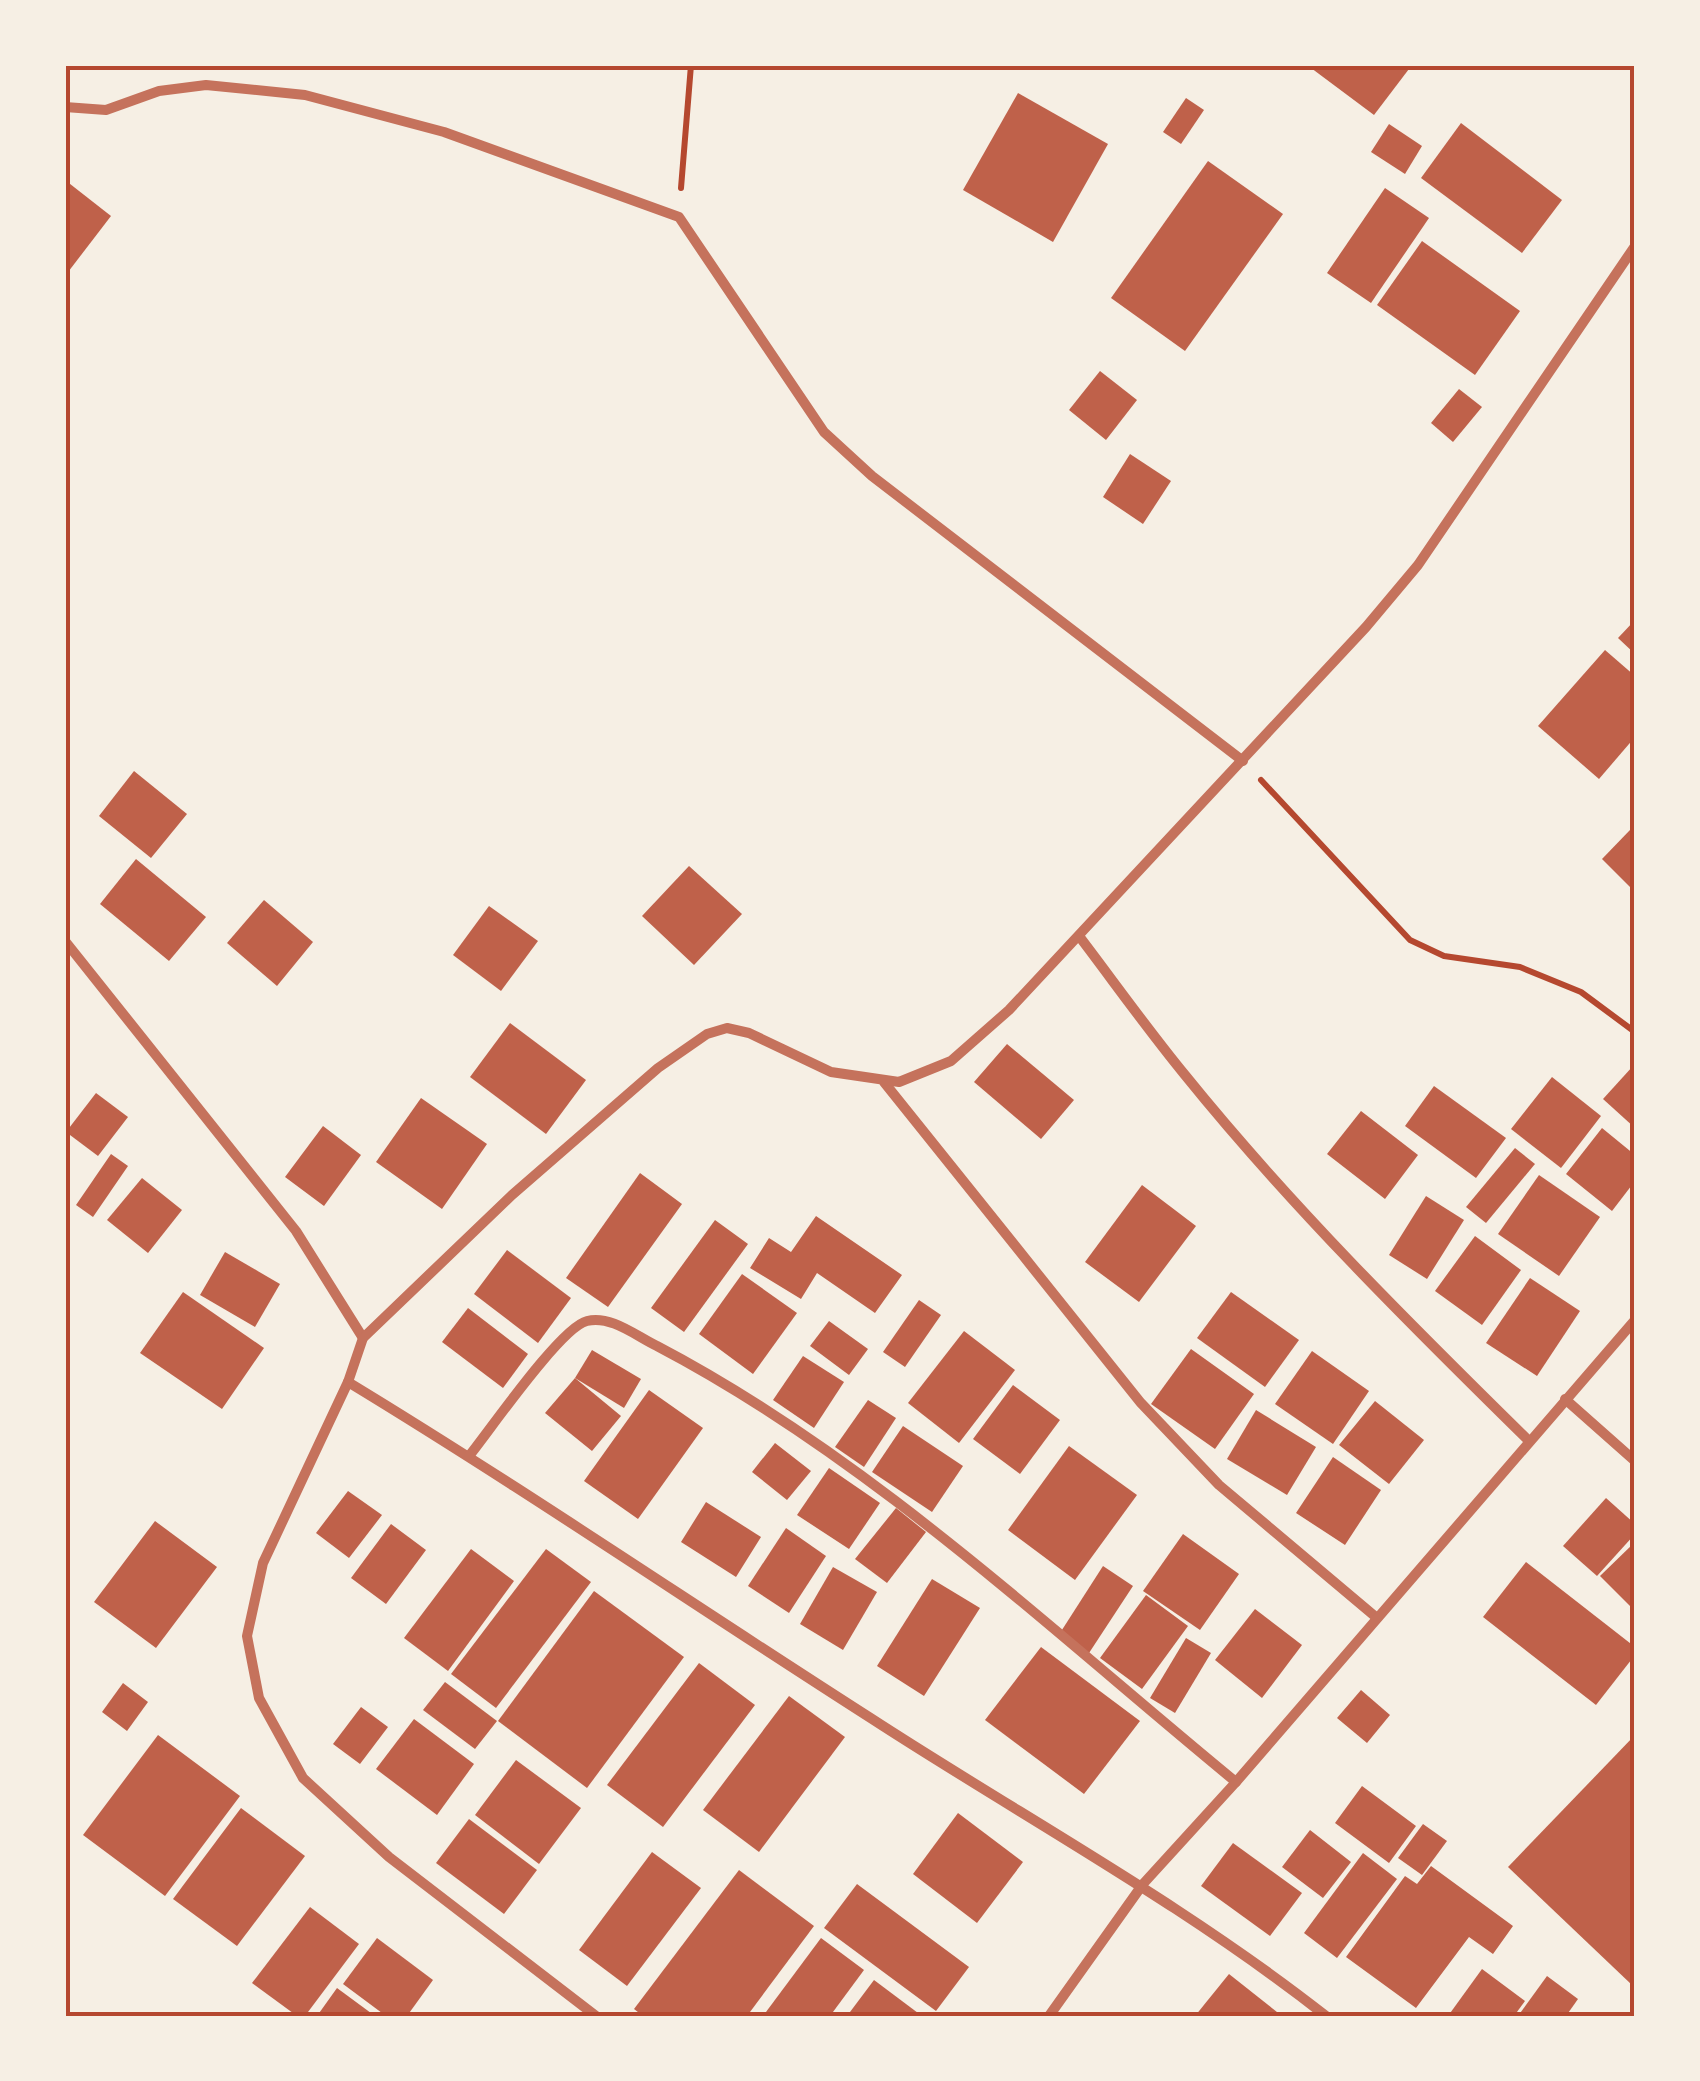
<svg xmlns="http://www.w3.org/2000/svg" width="1700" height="2081" viewBox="0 0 1700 2081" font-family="'Asap Condensed',sans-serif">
	<rect width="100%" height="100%" fill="#f6efe4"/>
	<g fill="#bf614a">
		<polygon points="1307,65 1412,65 1374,115"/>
		<polygon points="1018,93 1108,144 1053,242 963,190"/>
		<polygon points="1186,98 1204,110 1181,144 1163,132"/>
		<polygon points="1461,123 1562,200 1522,253 1421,178"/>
		<polygon points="1389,124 1422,146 1405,174 1371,152"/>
		<polygon points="1208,161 1283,214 1185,351 1111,298"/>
		<polygon points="65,180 111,216 65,276"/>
		<polygon points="1385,188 1429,218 1371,303 1327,273"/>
		<polygon points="1422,241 1520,311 1475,375 1377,305"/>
		<polygon points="1100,371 1137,400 1106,440 1069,410"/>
		<polygon points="1459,389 1482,407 1453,442 1431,423"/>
		<polygon points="1130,454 1171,481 1143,524 1103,497"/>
		<polygon points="1635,620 1635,654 1618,638"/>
		<polygon points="1605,650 1635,676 1635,737 1599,779 1538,726"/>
		<polygon points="134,771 187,814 151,858 99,816"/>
		<polygon points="1630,830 1635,835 1635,892 1602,859"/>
		<polygon points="136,859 206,917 169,961 100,904"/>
		<polygon points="689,866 742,914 694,965 642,916"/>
		<polygon points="264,900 313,942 277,986 227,943"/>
		<polygon points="489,906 538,941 501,991 453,955"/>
		<polygon points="510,1023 586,1080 546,1134 470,1077"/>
		<polygon points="1007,1044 1074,1100 1041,1139 974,1082"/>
		<polygon points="1633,1066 1635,1068 1635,1128 1603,1099"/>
		<polygon points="1552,1077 1601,1116 1561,1168 1511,1129"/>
		<polygon points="1434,1086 1506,1138 1476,1178 1405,1126"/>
		<polygon points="96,1093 128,1117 98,1156 66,1132"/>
		<polygon points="421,1098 487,1144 442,1209 376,1162"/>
		<polygon points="1361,1111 1418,1155 1385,1199 1327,1154"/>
		<polygon points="323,1126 361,1155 324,1206 285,1177"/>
		<polygon points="1602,1128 1635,1155 1635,1181 1612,1211 1566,1174"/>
		<polygon points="1515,1148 1535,1164 1486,1223 1466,1207"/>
		<polygon points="111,1154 128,1166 93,1217 76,1205"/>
		<polygon points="640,1173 682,1204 608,1307 566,1278"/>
		<polygon points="1539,1175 1600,1217 1559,1276 1498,1234"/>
		<polygon points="142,1178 182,1210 148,1253 107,1220"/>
		<polygon points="1142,1185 1196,1226 1139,1302 1085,1262"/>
		<polygon points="1426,1196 1464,1220 1427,1279 1389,1255"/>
		<polygon points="816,1216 902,1275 875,1313 817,1273 801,1299 750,1268 769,1238 791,1252"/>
		<polygon points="715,1220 748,1244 684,1332 651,1308"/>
		<polygon points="1475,1236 1521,1270 1482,1325 1435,1291"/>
		<polygon points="507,1250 571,1298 538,1343 474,1294"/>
		<polygon points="225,1252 280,1284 255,1327 200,1295"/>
		<polygon points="742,1274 797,1313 753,1374 699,1334"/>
		<polygon points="1530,1278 1580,1311 1537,1376 1486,1343"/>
		<polygon points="183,1292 264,1348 222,1409 140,1353"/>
		<polygon points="1231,1292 1299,1340 1265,1387 1197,1338"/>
		<polygon points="919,1300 941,1315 905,1367 883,1352"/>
		<polygon points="468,1308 528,1354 503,1388 442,1342"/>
		<polygon points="829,1321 868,1349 849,1375 810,1346"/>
		<polygon points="964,1331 1015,1370 959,1443 908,1403"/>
		<polygon points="1191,1349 1254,1394 1215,1449 1151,1404"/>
		<polygon points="592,1350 641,1379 624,1408 575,1378"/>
		<polygon points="1312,1351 1369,1391 1333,1444 1275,1404"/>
		<polygon points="803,1356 844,1382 814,1428 773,1400"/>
		<polygon points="575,1378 621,1416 592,1451 545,1413"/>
		<polygon points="1013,1385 1060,1420 1020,1474 973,1439"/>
		<polygon points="649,1390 703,1428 638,1519 584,1481"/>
		<polygon points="868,1400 896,1418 864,1467 835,1447"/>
		<polygon points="1375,1401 1424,1440 1389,1484 1339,1445"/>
		<polygon points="1256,1410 1316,1447 1287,1495 1227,1459"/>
		<polygon points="903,1426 963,1466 932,1512 872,1472"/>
		<polygon points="775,1443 811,1471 787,1500 752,1472"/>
		<polygon points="1069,1446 1137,1495 1075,1580 1008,1530"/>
		<polygon points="1333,1457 1381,1490 1345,1545 1296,1513"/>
		<polygon points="829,1468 880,1503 849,1549 797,1515"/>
		<polygon points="348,1491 382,1515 349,1558 316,1533"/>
		<polygon points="1606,1498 1635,1524 1635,1534 1597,1576 1563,1546"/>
		<polygon points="706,1502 761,1537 736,1577 681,1542"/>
		<polygon points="896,1508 926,1532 887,1583 855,1559"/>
		<polygon points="155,1521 217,1567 156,1648 94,1602"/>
		<polygon points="391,1524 426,1550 386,1604 351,1578"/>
		<polygon points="786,1528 826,1556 789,1613 748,1586"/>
		<polygon points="1183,1534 1239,1574 1200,1630 1143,1591"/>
		<polygon points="1635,1542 1635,1607 1633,1609 1600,1576"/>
		<polygon points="471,1549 514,1581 448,1671 404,1638"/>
		<polygon points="546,1549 591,1582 496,1708 451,1674"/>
		<polygon points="1526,1562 1635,1647 1635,1655 1596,1705 1483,1617"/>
		<polygon points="1103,1566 1133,1586 1089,1653 1060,1633"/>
		<polygon points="833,1567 877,1592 843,1650 800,1624"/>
		<polygon points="932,1579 980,1608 924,1696 877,1666"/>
		<polygon points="594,1591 684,1657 587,1788 498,1721"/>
		<polygon points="1146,1595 1188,1626 1142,1689 1100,1658"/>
		<polygon points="1255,1609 1302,1645 1262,1698 1215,1660"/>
		<polygon points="1186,1638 1211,1653 1175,1713 1150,1698"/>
		<polygon points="1041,1647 1140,1721 1084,1794 985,1720"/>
		<polygon points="699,1663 755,1705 663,1827 607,1785"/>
		<polygon points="445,1682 497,1721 475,1749 423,1710"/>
		<polygon points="123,1683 148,1702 127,1731 102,1712"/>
		<polygon points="1361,1690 1390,1715 1367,1743 1337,1718"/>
		<polygon points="789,1696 845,1737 759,1852 703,1810"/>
		<polygon points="361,1707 388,1727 360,1764 333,1744"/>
		<polygon points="414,1719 474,1764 437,1815 376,1769"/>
		<polygon points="158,1735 240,1796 165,1896 83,1835"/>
		<polygon points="1635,1735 1635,1981 1632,1985 1508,1867"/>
		<polygon points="516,1760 581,1808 539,1864 475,1815"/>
		<polygon points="1362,1786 1416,1826 1389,1863 1335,1823"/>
		<polygon points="241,1808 305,1856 237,1946 173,1899"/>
		<polygon points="958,1813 1023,1862 977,1923 913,1874"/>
		<polygon points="469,1819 537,1870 504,1914 436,1863"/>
		<polygon points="1423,1824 1447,1841 1422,1875 1398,1858"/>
		<polygon points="1310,1830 1351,1862 1323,1898 1282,1867"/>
		<polygon points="1233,1843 1302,1893 1270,1936 1201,1886"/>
		<polygon points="652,1852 701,1888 627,1986 579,1950"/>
		<polygon points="1363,1853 1397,1879 1337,1958 1304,1933"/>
		<polygon points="1431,1866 1513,1926 1493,1954 1469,1937 1416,2008 1346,1957 1405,1876 1417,1884"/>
		<polygon points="739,1870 814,1926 747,2016 643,2016 634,2009"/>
		<polygon points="857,1884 969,1967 936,2011 824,1928"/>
		<polygon points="310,1907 359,1944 305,2016 297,2016 252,1983"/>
		<polygon points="377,1938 433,1980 407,2016 386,2016 343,1984"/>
		<polygon points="821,1938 864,1970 830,2016 763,2016"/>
		<polygon points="1482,1969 1525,2001 1514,2016 1448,2016"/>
		<polygon points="1229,1974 1282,2016 1195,2016"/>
		<polygon points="1547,1976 1578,1999 1566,2016 1518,2016"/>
		<polygon points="874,1980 922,2016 847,2016"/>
		<polygon points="337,1988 375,2016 317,2016"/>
	</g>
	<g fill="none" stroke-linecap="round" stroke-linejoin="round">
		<g stroke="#b5482f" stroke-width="6">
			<polyline points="681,188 691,65"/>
			<polyline points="1261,780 1410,940 1444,956 1520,967 1581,992 1635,1032"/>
		</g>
		<g stroke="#c5725c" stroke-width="10">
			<polyline points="65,107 106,110 159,91 206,85 305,95 444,132 679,217 824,432 872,476 1243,761"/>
			<path d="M 1079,936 C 1114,982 1148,1030 1185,1075 C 1290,1205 1409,1323 1528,1440"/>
			<polyline points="65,941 296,1231 363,1338"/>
			<polyline points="884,1082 1141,1403 1219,1485 1377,1618"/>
			<path d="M 348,1382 C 529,1492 704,1612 883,1726 C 1032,1822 1186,1906 1326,2016"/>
			<polyline points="1565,1399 1635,1461"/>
			<path d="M 469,1456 C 490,1430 561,1327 587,1321 C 611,1315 636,1336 657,1346 C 869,1457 1052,1631 1236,1782"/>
			<polyline points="596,2016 389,1857 303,1778 259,1698 247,1636 263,1563 348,1382 363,1338 512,1195 658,1068 707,1034 727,1028 749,1033 831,1072 899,1082 951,1061 1009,1010 1366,627 1418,565 1635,246"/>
			<polyline points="1049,2016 1143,1884 1236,1782 1635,1320"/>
		</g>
	</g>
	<rect width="1700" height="2081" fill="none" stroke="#f6efe4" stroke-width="135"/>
	<rect x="68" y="68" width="1564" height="1946" fill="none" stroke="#b5482f" stroke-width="4"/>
</svg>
